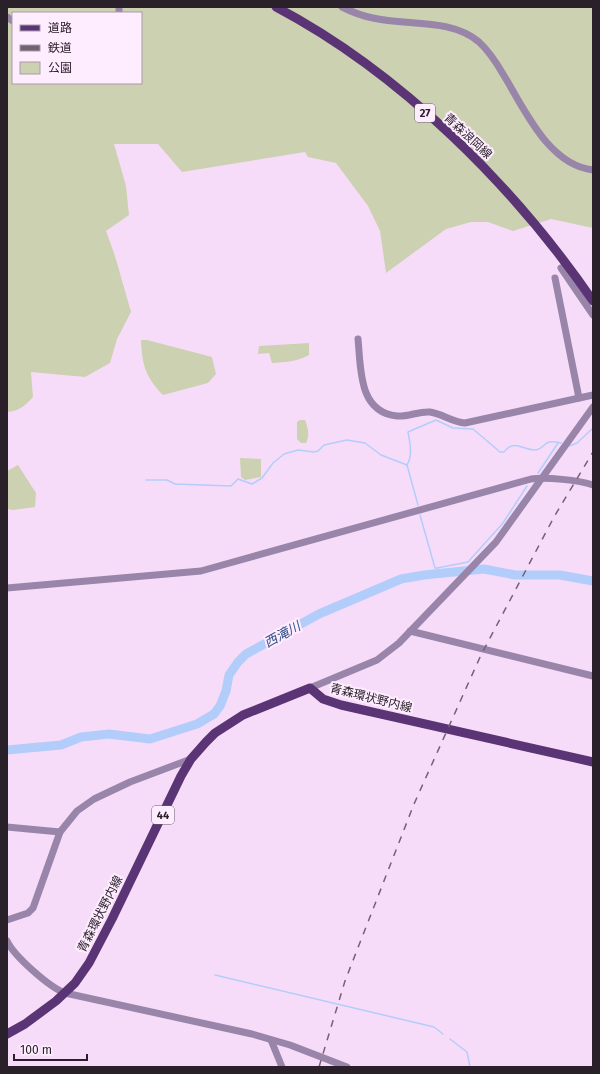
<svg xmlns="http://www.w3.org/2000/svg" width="600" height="1074" viewBox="0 0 600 1074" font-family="'Fira Sans','Noto Sans JP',sans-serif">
	<rect width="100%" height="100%" fill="#f7dcf9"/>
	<g fill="#ccd1b1" fill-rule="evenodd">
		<path d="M 7,7 L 593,7 L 593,228 L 551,219 L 513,231 L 488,222 L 471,222 L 446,229 L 386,273 L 380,231 L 368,206 L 336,163 L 308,157 L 305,152 L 182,172 L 158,144 L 114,144 L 126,186 L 129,215 L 106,231 L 115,256 L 131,312 L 117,339 L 110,363 L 85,377 L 31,372 L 33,397 C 25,406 19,411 7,412 ZM 13,13 L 141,13 L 141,83 L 13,83 Z"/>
		<path d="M 141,340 L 147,340 L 212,357 L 216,374 L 208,383 L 163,395 C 145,377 142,364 141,340 Z"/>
		<path d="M 309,343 L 309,355 C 297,362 285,362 272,363 L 269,353 L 258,354 L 259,346 Z"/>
		<path d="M 300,420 L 305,420 C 308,428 310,435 306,443 L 301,443 L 297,439 L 297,422 Z"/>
		<polygon points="240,458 261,459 261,477 245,480 241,477"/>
		<polygon points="18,465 36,493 35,507 13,510 7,509 7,471"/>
	</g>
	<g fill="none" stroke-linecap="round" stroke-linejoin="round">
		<g stroke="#b3cdfb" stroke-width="1.5">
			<polyline points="570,446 577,443 593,428"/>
			<polyline points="407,465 418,505"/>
			<polyline points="538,473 558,443"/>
			<path d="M 146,480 L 167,480 L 175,484 L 231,486 L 238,479 L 252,484 L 262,478 L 273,463 L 284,454 L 298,450 L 314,452 L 318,451 L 324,445 L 347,440 L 365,443 L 381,455 L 407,465 C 413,455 410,443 408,432 L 436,420 L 453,428 L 473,429 L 500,452 L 504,452 C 515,438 523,451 536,450 C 547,448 542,438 561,443"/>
			<polyline points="420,515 435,568 437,568"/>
			<polyline points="438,573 437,568 468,562 503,523 527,486"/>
			<polyline points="215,975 434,1027 443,1034"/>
			<polyline points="450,1039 467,1052 470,1067"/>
		</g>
		<polyline stroke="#b3cdfb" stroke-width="9" points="7,750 61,745 81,737 109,734 150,739 197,724 214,714 220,706 226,691 229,675 238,662 246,654 319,614 401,579 424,575 484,569 515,575 560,575 593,581"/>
		<g stroke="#9985aa" stroke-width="7">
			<path d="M 342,7 C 352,12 362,16 373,18 C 407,26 451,18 479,42 C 489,51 496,62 503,74 C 524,108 548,165 593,170"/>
			<polyline points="119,13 119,7"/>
			<polyline points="7,17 13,21"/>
			<polyline points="561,268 593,315"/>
			<polyline points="555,278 579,398"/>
			<path d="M 358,339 C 361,368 358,412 397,416 C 408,417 419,411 430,412 C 443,414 452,422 465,423 L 593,395"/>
			<path d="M 7,588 L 201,571 L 531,479 C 546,477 579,480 593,485"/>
			<polyline points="410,631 593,676"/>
			<polyline points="310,688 377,660 399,643 496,542 593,407"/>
			<polyline points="7,827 60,832"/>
			<polyline points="7,920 28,913 33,908 60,832 77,811 94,799 130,782 191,759"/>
			<path d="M 7,941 C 14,956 49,987 65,993 L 252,1034 L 290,1045 L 347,1067"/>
			<polyline points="271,1040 282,1067"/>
		</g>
		<g stroke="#5a3475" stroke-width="9">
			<path d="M 276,7 C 401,73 514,186 593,301"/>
			<polyline points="7,1034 25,1024 56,1001 75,983 89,963 112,919 181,776 191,759 206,742 215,733 243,715 310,688 323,699 341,705 593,762"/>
		</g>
		<polyline stroke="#726272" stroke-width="1.5" stroke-dasharray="7 7" stroke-linecap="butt" points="319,1067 345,981 414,804 481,655 554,517 593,452"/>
	</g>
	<g text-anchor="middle" stroke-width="4" stroke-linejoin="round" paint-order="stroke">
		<g fill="#feedff" stroke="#6a5e6a" stroke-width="1">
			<rect x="415" y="104" width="20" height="18" rx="3"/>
			<rect x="152" y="806" width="22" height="18" rx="3"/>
		</g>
		<g font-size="11" font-weight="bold" fill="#2a202a">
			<text x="425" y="117">27</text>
			<text x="163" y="819">44</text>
		</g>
		<g font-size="12" fill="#2a202a" stroke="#feedff">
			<text transform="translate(468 136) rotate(43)" y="4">青森浪岡線</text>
			<text transform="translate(371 698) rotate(14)" y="4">青森環状野内線</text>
			<text transform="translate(100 914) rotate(-63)" y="4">青森環状野内線</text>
		</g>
		<g font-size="13" font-style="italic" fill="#324f88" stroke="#feedff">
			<text transform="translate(282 634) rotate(-29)" y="5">西滝川</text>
		</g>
	</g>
	<rect width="600" height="1074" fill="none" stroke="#2a202a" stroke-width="16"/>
	<rect x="12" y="12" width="130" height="72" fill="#feedff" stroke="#a99baa"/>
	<rect x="20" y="25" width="20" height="6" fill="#5a3475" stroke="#a99baa"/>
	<text x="48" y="32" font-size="12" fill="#2a202a">道路</text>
	<rect x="20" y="45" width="20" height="6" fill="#726272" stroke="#a99baa"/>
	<text x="48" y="52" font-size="12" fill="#2a202a">鉄道</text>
	<rect x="20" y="62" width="20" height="12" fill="#ccd1b1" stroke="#a99baa"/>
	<text x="48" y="72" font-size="12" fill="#2a202a">公園</text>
	<path d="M14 1054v6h73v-6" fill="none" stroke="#2a202a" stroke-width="2"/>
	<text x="20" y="1054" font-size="12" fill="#2a202a" stroke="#feedff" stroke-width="3" paint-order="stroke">100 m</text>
</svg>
